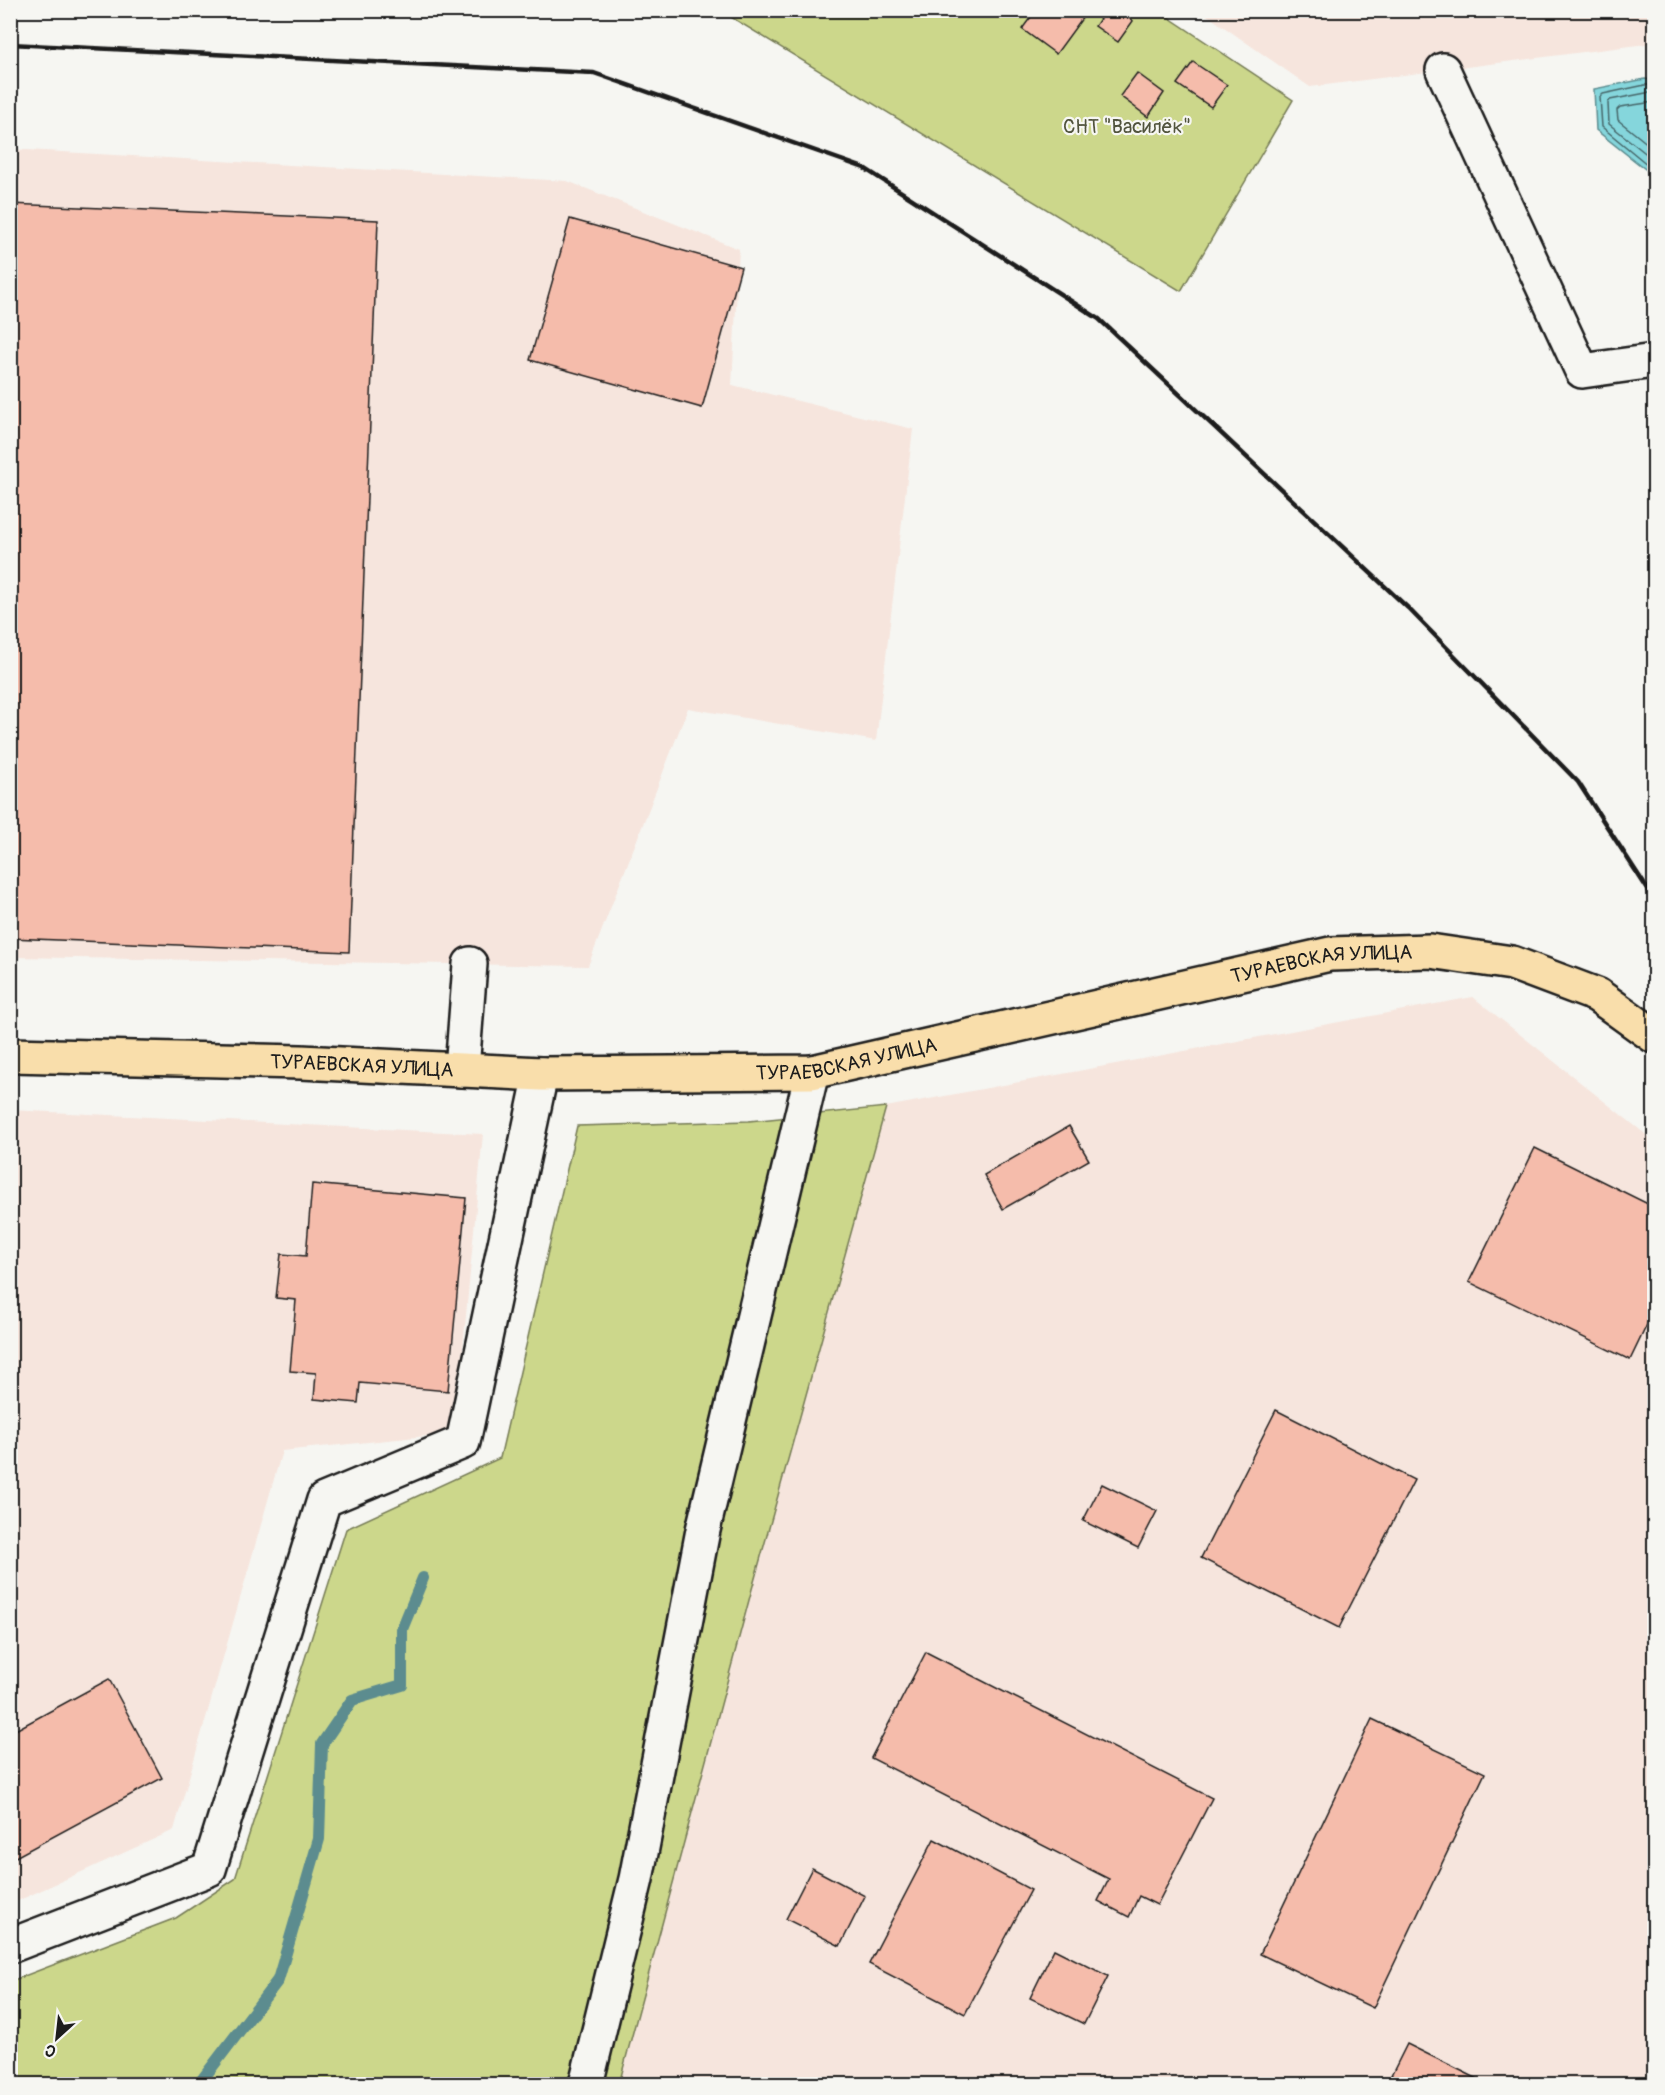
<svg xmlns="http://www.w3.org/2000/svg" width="1665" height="2095" viewBox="0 0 1665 2095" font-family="Pangolin,sans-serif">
	<rect width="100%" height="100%" fill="#f6f6f2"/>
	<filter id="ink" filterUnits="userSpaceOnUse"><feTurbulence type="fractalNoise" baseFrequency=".0167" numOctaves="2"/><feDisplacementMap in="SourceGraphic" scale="12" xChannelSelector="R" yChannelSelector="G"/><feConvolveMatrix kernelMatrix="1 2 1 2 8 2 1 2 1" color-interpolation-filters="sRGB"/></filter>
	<g filter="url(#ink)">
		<g fill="#f6e5dd">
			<polygon points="1201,11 1654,11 1654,43 1310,87"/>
			<polygon points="10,149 567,181 739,249 732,385 913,429 876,741 688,708 588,966 11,957"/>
			<polygon points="1473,997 1654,1141 1654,2084 619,2084 752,1589 886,1107"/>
			<polygon points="10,1110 483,1134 455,1433 282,1451 174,1830 11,1904"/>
		</g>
		<g fill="#ccd78b" stroke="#747a54" stroke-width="1.5">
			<polygon points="721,11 1159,11 1293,100 1181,291"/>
			<polygon points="886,1107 752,1589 619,2084 11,2084 11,1981 176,1918 235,1879 346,1529 500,1458 577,1126 749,1121"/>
		</g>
		<polygon fill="#85d6dc" stroke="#5b8c8f" stroke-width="1.5" points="1645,79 1654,80 1654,176 1596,130 1594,89"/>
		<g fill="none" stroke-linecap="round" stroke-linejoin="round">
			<g stroke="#466669" stroke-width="1.5">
				<polyline points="1654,85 1645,85 1603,94 1600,97 1602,127 1654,170"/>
				<polyline points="1654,93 1646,93 1610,100 1608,103 1609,124 1654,160"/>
				<polyline points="1654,102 1620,107 1617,110 1618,120 1654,149"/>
			</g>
			<polyline stroke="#5b8c8f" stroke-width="12" points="199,2084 278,1980 319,1839 322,1744 352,1700 402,1685 402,1629 423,1578"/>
		</g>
		<g fill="#f5bcab" stroke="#1c1c1c" stroke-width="1.5">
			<polygon points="1036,10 1074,10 1083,17 1056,54 1022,29"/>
			<polygon points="1106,10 1118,10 1133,21 1118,42 1095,26"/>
			<polygon points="1193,62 1227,85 1211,107 1177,84"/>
			<polygon points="1137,73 1164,93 1148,117 1120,96"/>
			<polygon points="10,204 378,220 349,952 10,938"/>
			<polygon points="570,219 741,267 702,408 530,360"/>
			<polygon points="1069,1126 1089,1160 1003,1209 984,1175"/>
			<polygon points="1535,1148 1654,1207 1654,1310 1630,1360 1469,1282"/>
			<polygon points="312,1184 466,1198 448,1391 360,1383 358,1403 314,1399 316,1373 290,1371 296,1300 276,1298 281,1254 306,1256"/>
			<polygon points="1276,1410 1414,1480 1339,1628 1201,1558"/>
			<polygon points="1102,1484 1157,1511 1138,1548 1083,1521"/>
			<polygon points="926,1652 1212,1798 1157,1905 1139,1896 1129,1917 1098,1901 1109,1879 871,1758"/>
			<polygon points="109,1679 162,1778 10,1860 10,1733"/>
			<polygon points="1372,1719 1485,1773 1373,2008 1260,1954"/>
			<polygon points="934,1839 1031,1890 965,2014 869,1964"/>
			<polygon points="812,1868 865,1896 840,1946 786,1919"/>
			<polygon points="1054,1949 1108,1976 1084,2024 1030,1998"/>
			<polygon points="1407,2044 1488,2084 1387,2084"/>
		</g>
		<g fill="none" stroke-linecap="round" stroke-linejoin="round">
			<defs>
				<g id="minor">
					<polyline points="1443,70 1582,371 1654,361"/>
					<polyline points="462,1070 470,964"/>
					<polyline points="10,1946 209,1869 324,1500 463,1442 541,1074"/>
					<polyline points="586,2084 636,1879 703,1530 812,1072"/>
				</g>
				<g id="major">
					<path id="s1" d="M 10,1055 L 301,1062 L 541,1074 L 812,1072 L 1330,954 L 1430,951 L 1512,963 L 1597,995 L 1654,1036"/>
				</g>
			</defs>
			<use href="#minor" stroke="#1c1c1c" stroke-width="38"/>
			<use href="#major" stroke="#1c1c1c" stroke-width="38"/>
			<use href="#minor" stroke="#f6f6f2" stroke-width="33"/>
			<use href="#major" stroke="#f9deab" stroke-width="33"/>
			<polyline stroke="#1c1c1c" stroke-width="4.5" points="10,44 594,73 864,168 1099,319 1408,608 1578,782 1654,899"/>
		</g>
	</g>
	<g text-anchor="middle" stroke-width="4.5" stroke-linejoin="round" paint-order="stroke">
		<g font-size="20" fill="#51543d" stroke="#f6f6f2">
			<text x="1127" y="133">СНТ "Василёк"</text>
		</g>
		<g font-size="20" fill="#1c1c1c" stroke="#f6f6f2">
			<text dy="7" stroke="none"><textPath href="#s1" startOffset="1324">ТУРАЕВСКАЯ УЛИЦА</textPath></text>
			<text dy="7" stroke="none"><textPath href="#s1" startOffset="838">ТУРАЕВСКАЯ УЛИЦА</textPath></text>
			<text dy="7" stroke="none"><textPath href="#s1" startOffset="352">ТУРАЕВСКАЯ УЛИЦА</textPath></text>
		</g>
	</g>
	<rect width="1665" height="2095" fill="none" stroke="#f6f6f2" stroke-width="36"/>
	<rect x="18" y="18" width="1629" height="2059" fill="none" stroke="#1c1c1c" stroke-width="2" filter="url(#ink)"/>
	<g transform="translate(57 2038) rotate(207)" stroke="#f6f6f2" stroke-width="4.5" paint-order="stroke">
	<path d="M0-4.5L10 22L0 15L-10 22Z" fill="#1c1c1c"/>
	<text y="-9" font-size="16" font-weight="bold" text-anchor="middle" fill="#1c1c1c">С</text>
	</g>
</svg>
